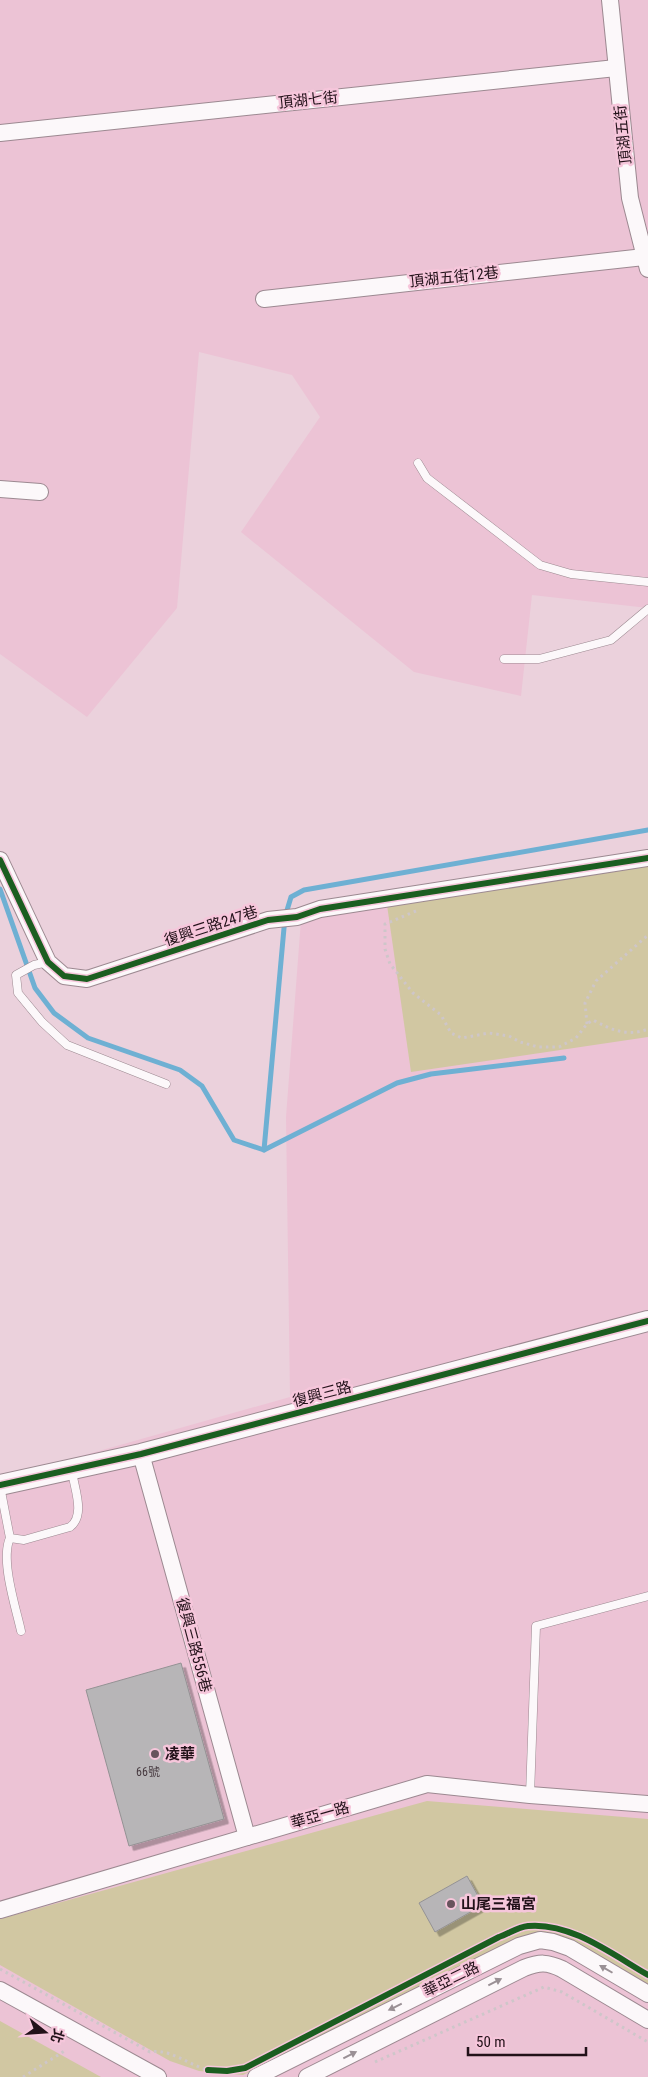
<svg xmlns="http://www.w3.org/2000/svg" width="648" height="2077" viewBox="0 0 648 2077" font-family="'Roboto Condensed','Noto Sans TC',sans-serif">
	<defs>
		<filter id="shadow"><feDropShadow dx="4.5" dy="4.5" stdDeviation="0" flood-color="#0004"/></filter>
	</defs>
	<rect width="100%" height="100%" fill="#ebd1dc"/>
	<g fill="#ecc3d5">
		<polygon points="0,0 648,0 648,608 532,595 521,696 414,672 241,532 320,417 292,375 199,352 177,608 87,717 0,654"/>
		<polygon points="648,854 648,2077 0,2077 0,1479 290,1397 286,1117 302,907"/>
	</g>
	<g fill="#d1c7a2">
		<polygon points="648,862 648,1037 411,1072 387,905"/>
		<polygon points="427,1801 648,1819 648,1987 570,1941 519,1939 243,2075 199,2071 170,2061 0,1965 0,1919"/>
		<polygon points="0,2021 101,2077 0,2077"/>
	</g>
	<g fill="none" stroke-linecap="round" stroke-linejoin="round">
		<g stroke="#6eb0d3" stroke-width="5">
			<polyline points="0,889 35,988 54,1013 88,1038 180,1070 202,1086 234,1140 264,1150 397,1083 431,1074 564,1058"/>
			<polyline points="264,1150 285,917 291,897 304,890 648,830"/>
		</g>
	</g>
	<g fill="#b7b5b7" stroke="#949294" filter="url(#shadow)">
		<polygon points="181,1663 224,1819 129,1846 86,1690"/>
		<polygon points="467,1876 483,1905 435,1932 419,1903"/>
	</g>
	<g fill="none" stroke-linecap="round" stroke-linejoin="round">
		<defs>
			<g id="service">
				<polyline points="418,463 427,478 540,565 571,574 648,582"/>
				<polyline points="504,659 539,659 611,640 648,609"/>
				<polyline points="48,962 34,965 16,975 18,993 42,1022 67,1045 166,1084"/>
				<path d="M 0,1486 L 10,1538 L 24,1540 L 70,1527 C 86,1515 74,1488 72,1471"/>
				<path d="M 10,1538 C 0,1560 16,1608 21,1631"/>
				<polyline points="530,1795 536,1626 648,1596"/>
			</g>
			<g id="minor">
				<polyline points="610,0 630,198 648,269"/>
				<polyline points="0,133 616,68"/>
				<polyline points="264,299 644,257"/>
				<polyline points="0,489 40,492"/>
				<polyline points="0,860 48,962 64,976 87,979 268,920 297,917 320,909 648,858"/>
				<polyline points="141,1454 247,1837"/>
				<polyline points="0,1910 427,1784 530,1795 648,1804"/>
				<polyline points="0,1990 158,2077"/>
				<polyline points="256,2077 519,1946 540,1940 553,1942 570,1948 648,1994"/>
				<path d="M 307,2077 L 524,1968 C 540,1962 547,1962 562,1969 L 648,2020"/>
			</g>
			<polyline id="tertiary" points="0,1485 141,1454 648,1321"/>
		</defs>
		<use href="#service" stroke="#9c8991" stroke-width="9"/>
		<use href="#minor" stroke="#9c8991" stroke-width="18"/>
		<use href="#tertiary" stroke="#9c8991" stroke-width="22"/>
		<g stroke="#cec6c9" stroke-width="3" stroke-dasharray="2.5 4" stroke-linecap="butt">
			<path d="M 416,911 L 385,924 L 385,949 L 390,964 L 413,993 L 441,1015 L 451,1033 L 462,1038 L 489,1033 L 509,1036 L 520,1042 L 538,1047 L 559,1047 L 576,1038 L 587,1024 L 593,1020 C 612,1030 627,1037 648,1029"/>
			<polyline points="587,1024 585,1003 596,981 648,935"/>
			<path d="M 0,1969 L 150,2052 C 169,2048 189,2065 208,2070"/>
			<polyline points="375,2062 544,1987 562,1992 648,2042"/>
			<polyline points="23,2077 66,2050"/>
		</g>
		<use href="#service" stroke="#fcf8fa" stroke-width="8"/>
		<use href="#minor" stroke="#fcf8fa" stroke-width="16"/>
		<use href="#tertiary" stroke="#fcf8fa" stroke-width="20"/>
		<defs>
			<g id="cycleway">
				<polyline points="0,860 48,962 64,976 87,979 268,920 297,917 320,909 648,858"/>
				<polyline points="0,1485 141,1454 648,1321"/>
				<path d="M 208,2070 L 227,2071 L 245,2068 L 499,1937 C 508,1934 518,1927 528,1926 C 571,1922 613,1955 648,1975"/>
			</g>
		</defs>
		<use href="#cycleway" stroke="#f6c6db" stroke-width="9"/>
		<use href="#cycleway" stroke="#1b5e20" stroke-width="6"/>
	</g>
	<defs><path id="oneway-solid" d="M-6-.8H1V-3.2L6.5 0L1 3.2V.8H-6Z" transform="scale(1.25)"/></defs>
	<g fill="#9a9095">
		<use href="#oneway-solid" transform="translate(606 1969) rotate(-150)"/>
		<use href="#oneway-solid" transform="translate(495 1982) rotate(-27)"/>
		<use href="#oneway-solid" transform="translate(395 2007) rotate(154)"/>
		<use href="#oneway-solid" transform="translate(350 2055) rotate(-27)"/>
	</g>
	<g fill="#68545d" stroke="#f6c6db" stroke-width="2">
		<circle cx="155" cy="1754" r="5"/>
		<circle cx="451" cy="1904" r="5"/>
	</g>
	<g text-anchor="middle" stroke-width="5" stroke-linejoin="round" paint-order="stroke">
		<g font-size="12" fill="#473a40">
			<text x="148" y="1776">66號</text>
		</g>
		<g font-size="15" fill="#221119" stroke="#f6c6db">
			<text transform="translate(308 100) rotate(-6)" y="5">頂湖七街</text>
			<text transform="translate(623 135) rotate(-96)" y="5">頂湖五街</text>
			<text transform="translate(454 277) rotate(-6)" y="5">頂湖五街12巷</text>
			<text transform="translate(211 926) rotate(-18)" y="5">復興三路247巷</text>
			<text transform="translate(322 1394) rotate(-15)" y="5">復興三路</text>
			<text transform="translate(194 1645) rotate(75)" y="5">復興三路556巷</text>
			<text transform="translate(320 1815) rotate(-16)" y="5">華亞一路</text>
			<text transform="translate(451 1979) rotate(-26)" y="5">華亞二路</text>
		</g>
		<g font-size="15" font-weight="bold" fill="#221119" stroke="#f6c6db" text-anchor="start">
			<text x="165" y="1759">凌華</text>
			<text x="461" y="1909">山尾三福宮</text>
		</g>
	</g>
	<g transform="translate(45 2032) rotate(107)" stroke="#f6c6db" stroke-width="4" paint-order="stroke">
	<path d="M0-4L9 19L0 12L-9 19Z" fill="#221119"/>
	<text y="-8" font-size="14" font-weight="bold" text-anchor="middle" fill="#221119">北</text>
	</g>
	<path d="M468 2047v8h118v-8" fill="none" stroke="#221119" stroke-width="2.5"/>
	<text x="476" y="2047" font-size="15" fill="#221119" stroke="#f6c6db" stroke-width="4" paint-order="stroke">50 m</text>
</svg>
